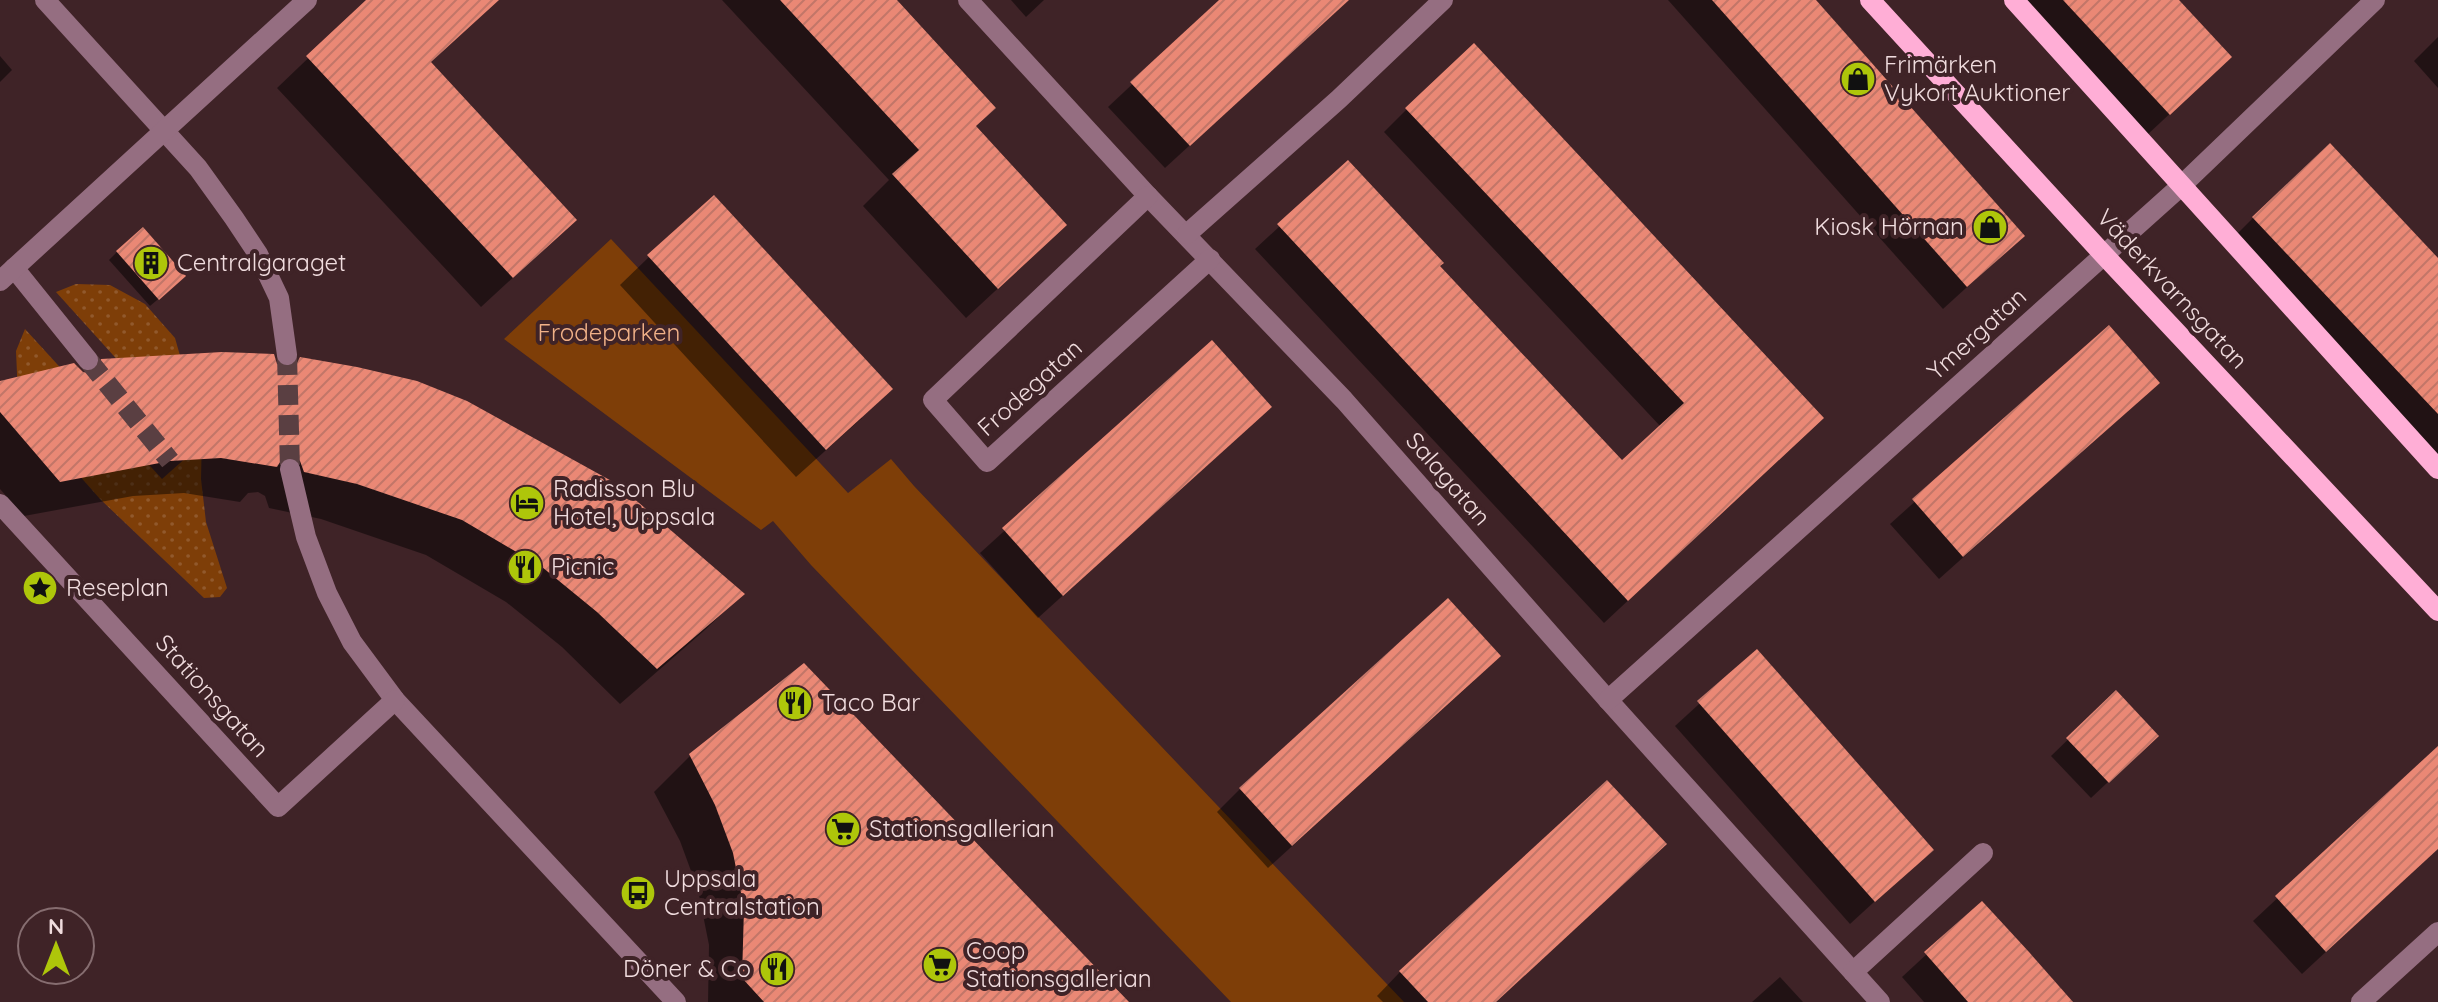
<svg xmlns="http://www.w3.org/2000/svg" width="2438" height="1002" viewBox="0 0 2438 1002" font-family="Quicksand,sans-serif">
	<defs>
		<pattern id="grass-dots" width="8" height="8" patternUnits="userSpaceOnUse" patternTransform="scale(2)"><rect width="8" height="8" fill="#7e3e08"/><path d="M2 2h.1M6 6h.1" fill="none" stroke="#91592c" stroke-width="1.8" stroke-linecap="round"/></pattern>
		<pattern id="building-hatch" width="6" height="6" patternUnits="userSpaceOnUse" patternTransform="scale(2)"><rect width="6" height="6" fill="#ea8875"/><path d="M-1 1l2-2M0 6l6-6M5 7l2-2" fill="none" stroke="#c27668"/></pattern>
	</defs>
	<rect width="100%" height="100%" fill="#3f2327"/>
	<polygon fill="url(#grass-dots)" points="76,284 110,285 145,304 175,338 202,433 201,479 206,522 227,588 220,597 204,598 100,499 25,414 18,396 16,351 25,329 162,479 197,448 56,292"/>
	<polygon fill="#7e3e08" points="611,239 848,493 891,459 914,486 1404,1002 1231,1002 811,565 773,521 761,530 504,339"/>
	<g fill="#0007">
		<polygon points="369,0 498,0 429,63 543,250 481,307 277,88"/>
		<polygon points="722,0 894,0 1034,255 966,318 863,206 889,180"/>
		<polygon points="1011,0 1044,0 1026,17"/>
		<polygon points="1222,0 1348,0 1165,168 1108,107"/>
		<polygon points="1668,0 1813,0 2023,236 1943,309"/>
		<polygon points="2017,0 2176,0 2206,80 2146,136"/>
		<polygon points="2438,37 2438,88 2414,61"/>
		<polygon points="0,56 12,70 0,82"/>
		<polygon points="1407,109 1798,442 1604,623 1255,249 1348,163 1437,266 1621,463 1661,427 1384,132"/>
		<polygon points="2253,218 2438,260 2438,462 2230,241"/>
		<polygon points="117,252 176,284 150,306 109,260"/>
		<polygon points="649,257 862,418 796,477 620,285"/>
		<polygon points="2108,328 2158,383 1939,579 1890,524"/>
		<polygon points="1212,343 1246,430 1038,618 980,553"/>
		<polygon points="300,359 742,594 706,629 620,704 562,647 506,602 426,555 321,519 269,508 265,496 258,492 248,493 240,502 184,493 133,496 24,516 0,489 0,384 88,374 102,361 276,365 290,369"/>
		<polygon points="1757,651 1932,849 1850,924 1675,726"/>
		<polygon points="1475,680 1268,868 1217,812 1240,789"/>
		<polygon points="2116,693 2140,752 2091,798 2051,756"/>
		<polygon points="2438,748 2438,848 2302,974 2253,921"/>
		<polygon points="690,756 1126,1002 708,1002 709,945 698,890 680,841 654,792"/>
		<polygon points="1607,783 1495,1002 1383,1002 1377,996 1400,972"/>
		<polygon points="1982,903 2070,1002 1924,1002 1902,977"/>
		<polygon points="1780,977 1803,1002 1752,1002"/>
	</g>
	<g fill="url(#building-hatch)">
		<polygon points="366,0 499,0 431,62 577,220 513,278 306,56"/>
		<polygon points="780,0 897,0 996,108 976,126 1067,225 998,289 892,174 919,150"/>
		<polygon points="1219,0 1349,0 1190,146 1130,82"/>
		<polygon points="1712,0 1816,0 2025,236 1967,287"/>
		<polygon points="2063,0 2179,0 2232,57 2170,115"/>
		<polygon points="1474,43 1824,418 1628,601 1277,224 1348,160 1444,263 1440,266 1622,460 1684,403 1405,108"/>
		<polygon points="2330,143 2438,258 2438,414 2252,217"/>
		<polygon points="714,195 893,389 826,450 647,255"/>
		<polygon points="143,227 186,276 159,300 116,251"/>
		<polygon points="2109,325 2160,383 1963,557 1912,499"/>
		<polygon points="1212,340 1272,407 1063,596 1002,528"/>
		<polygon points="222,352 274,354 277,364 288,368 296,365 300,357 357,367 417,381 467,401 617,484 745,594 657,669 597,612 542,567 462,520 357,484 304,472 300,461 293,456 282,459 277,467 221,458 170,461 60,482 0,412 0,381 74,363 83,372 91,373 97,370 101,359"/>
		<polygon points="1448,598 1501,656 1292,846 1239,788"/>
		<polygon points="1757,649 1934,850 1875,902 1697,701"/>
		<polygon points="804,663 1129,1002 764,1002 742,978 744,908 733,853 715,805 689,754"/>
		<polygon points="2116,690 2159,736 2109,783 2066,738"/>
		<polygon points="2438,746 2438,849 2326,952 2275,896"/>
		<polygon points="1607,780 1667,844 1496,1002 1428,1002 1399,971"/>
		<polygon points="1982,901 2029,952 2073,1002 1968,1002 1924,952"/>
	</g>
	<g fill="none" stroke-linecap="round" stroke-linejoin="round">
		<g stroke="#5a3f42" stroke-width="20" stroke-dasharray="20 10" stroke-linecap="butt">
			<polyline points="287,355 290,469"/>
			<polyline points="88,360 170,461"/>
		</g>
		<g stroke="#956e81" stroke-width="20">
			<polyline points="45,0 198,168 234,218 258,254 279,298 287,355"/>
			<polyline points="968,0 1148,196 1344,400 1608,700 1880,1002"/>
			<polyline points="1148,196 933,400 987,462 1210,259"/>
			<polyline points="1187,234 1339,99 1443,0"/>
			<polyline points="14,268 88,360"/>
			<polyline points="0,281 307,0"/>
			<polyline points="290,469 306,537 327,593 352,642 395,700 676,1002"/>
			<polyline points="0,504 278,807 395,700"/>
			<polyline points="1608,700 2181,186 2375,0"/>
			<polyline points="1853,972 1983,853"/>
			<polyline points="2361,1002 2438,932"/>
		</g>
		<g stroke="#ffaed6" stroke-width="20">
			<polyline points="1870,0 2104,255 2438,611"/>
			<polyline points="2014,0 2438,469"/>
		</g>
	</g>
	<defs>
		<symbol id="shop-disc" viewBox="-11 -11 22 22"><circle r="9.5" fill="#aec60a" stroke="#3f2327"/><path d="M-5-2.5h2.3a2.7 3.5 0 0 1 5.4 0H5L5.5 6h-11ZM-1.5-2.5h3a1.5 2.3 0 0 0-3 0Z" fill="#111"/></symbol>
		<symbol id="building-disc" viewBox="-11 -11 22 22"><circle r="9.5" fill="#aec60a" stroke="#3f2327"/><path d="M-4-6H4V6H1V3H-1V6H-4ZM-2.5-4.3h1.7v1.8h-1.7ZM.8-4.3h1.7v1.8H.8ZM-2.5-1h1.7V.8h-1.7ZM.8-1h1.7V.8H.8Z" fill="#111"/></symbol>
		<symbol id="hotel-disc" viewBox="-11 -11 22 22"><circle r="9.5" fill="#aec60a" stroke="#3f2327"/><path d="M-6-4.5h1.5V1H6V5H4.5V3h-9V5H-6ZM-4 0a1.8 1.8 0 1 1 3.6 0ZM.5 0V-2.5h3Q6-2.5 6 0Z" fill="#111"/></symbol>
		<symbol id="restaurant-disc" viewBox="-11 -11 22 22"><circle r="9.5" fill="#aec60a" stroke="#3f2327"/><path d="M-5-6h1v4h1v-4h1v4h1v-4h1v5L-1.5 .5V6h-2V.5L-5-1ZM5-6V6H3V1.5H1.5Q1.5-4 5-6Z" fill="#111"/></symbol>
		<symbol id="sight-disc" viewBox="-11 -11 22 22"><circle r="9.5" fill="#aec60a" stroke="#3f2327"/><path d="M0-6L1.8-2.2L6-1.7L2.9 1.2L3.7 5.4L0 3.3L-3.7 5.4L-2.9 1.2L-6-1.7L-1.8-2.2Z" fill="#111"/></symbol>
		<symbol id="supermarket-disc" viewBox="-11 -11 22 22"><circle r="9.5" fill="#aec60a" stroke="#3f2327"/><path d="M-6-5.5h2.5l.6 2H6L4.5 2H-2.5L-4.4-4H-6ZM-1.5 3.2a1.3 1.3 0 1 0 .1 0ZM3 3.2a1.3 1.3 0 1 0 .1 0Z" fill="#111"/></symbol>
		<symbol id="bus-disc" viewBox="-11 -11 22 22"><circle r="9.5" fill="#aec60a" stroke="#3f2327"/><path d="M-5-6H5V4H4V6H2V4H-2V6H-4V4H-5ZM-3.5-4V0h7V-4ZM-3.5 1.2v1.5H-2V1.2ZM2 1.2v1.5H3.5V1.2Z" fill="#111"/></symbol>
	</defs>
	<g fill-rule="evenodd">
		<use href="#shop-disc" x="1838" y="59" width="40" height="40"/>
		<use href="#shop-disc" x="1970" y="207" width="40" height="40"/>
		<use href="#building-disc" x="131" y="243" width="40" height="40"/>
		<use href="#hotel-disc" x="507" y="483" width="40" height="40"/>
		<use href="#restaurant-disc" x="505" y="547" width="40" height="40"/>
		<use href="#sight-disc" x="20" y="568" width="40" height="40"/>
		<use href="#restaurant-disc" x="775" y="683" width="40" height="40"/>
		<use href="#supermarket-disc" x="823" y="809" width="40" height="40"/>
		<use href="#bus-disc" x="618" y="873" width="40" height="40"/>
		<use href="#supermarket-disc" x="920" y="945" width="40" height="40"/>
		<use href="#restaurant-disc" x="757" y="949" width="40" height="40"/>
	</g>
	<g text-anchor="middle" stroke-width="8" stroke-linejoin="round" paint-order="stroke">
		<g font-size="24" fill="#f0dcde" stroke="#3f2327" text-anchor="start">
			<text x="1884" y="73">Frimärken<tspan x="1884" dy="28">Vykort Auktioner</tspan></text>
			<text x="1964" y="235" text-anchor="end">Kiosk Hörnan</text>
			<text x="177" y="271">Centralgaraget</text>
			<text x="553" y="497">Radisson Blu<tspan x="553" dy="28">Hotel, Uppsala</tspan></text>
			<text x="551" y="575">Picnic</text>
			<text x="66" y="596">Reseplan</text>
			<text x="821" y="711">Taco Bar</text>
			<text x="869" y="837">Stationsgallerian</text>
			<text x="664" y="887">Uppsala<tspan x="664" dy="28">Centralstation</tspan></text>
			<text x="966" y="959">Coop<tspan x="966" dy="28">Stationsgallerian</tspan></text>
			<text x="751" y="977" text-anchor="end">Döner &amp; Co</text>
		</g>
		<g font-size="24" fill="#f0dcde" stroke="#3f2327">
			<text transform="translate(2172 289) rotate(47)" y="8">Väderkvarnsgatan</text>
			<text transform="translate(1977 334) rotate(-42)" y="8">Ymergatan</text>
			<text transform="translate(1030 388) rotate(-42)" y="8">Frodegatan</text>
			<text transform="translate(1448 479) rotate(49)" y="8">Salagatan</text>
			<text transform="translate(212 696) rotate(48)" y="8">Stationsgatan</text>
		</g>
		<g font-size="24" fill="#f1b188" stroke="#3f2327">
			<text x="609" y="341">Frodeparken</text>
		</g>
	</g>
	<g transform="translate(56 946)"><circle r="38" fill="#3f2327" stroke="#866d70" stroke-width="2"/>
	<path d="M0-6L14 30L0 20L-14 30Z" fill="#aec60a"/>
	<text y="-12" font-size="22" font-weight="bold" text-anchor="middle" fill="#f0dcde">N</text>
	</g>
</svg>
